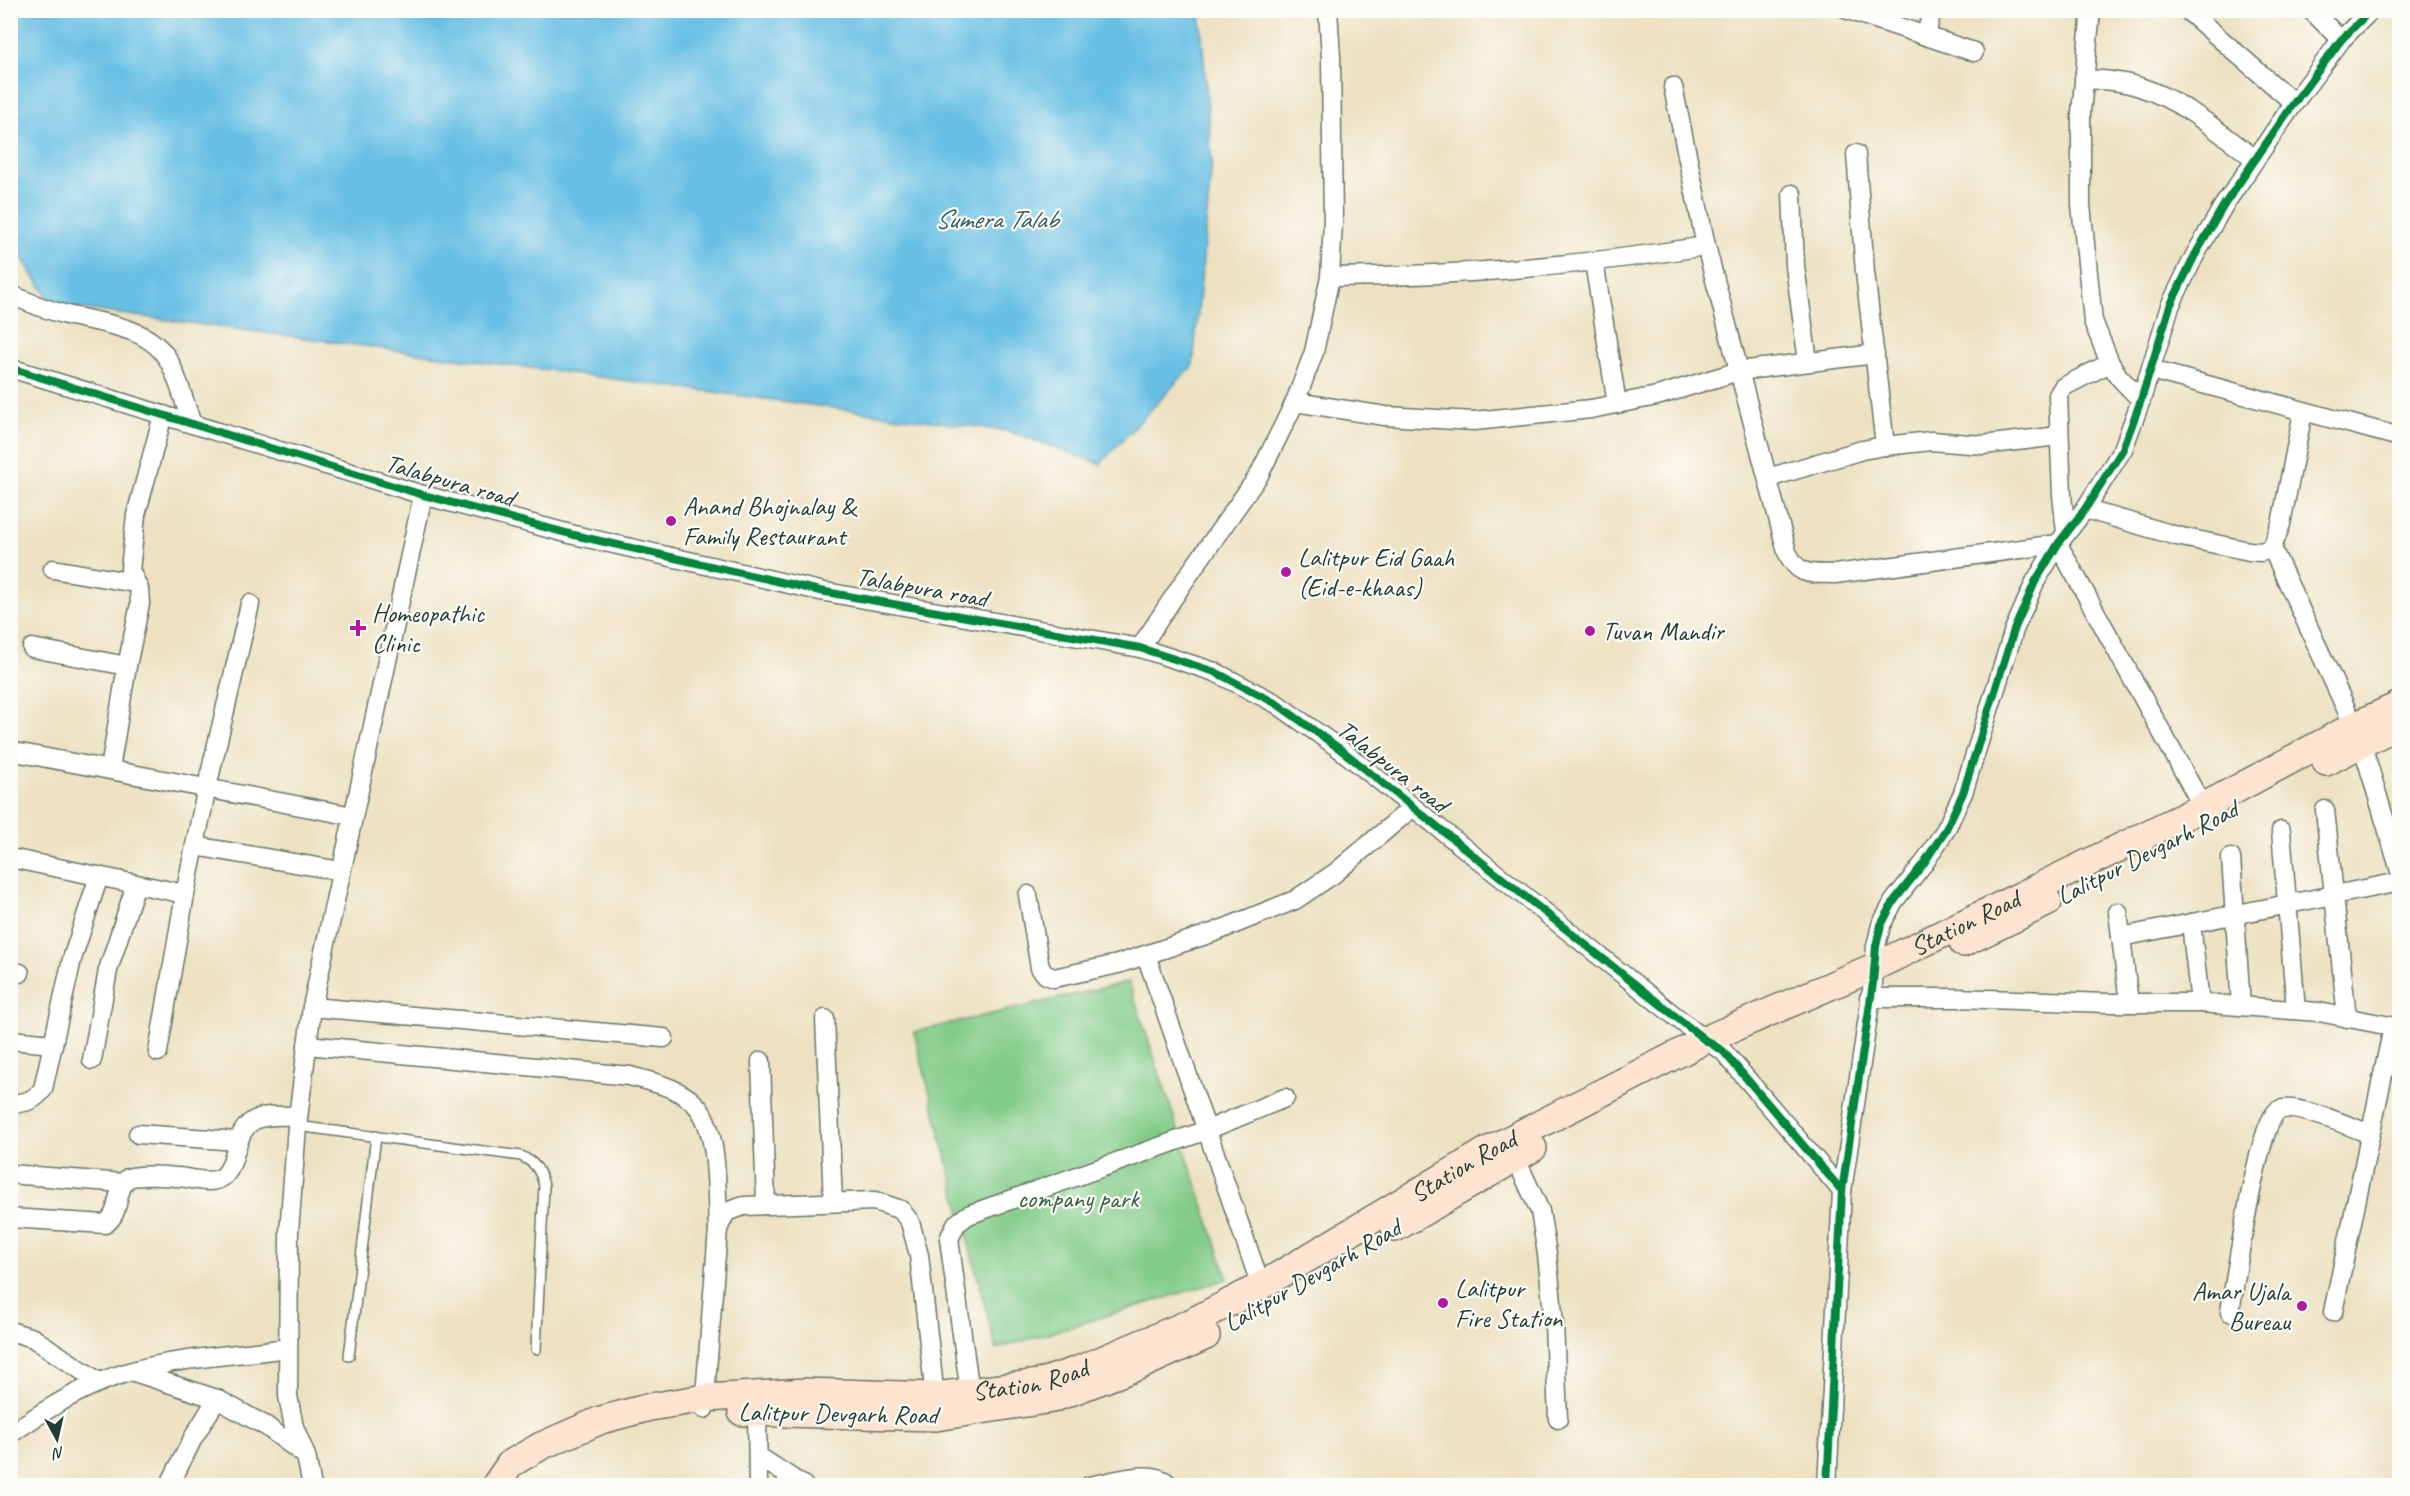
<svg xmlns="http://www.w3.org/2000/svg" width="2410" height="1496" viewBox="0 0 2410 1496" font-family="Caveat,sans-serif">
	<rect width="100%" height="100%" fill="#fdfcf7"/>
	<filter id="ink" filterUnits="userSpaceOnUse"><feTurbulence type="fractalNoise" baseFrequency=".0167" numOctaves="2"/><feDisplacementMap in="SourceGraphic" scale="12" xChannelSelector="R" yChannelSelector="G"/><feConvolveMatrix kernelMatrix="1 2 1 2 8 2 1 2 1" color-interpolation-filters="sRGB"/></filter>
	<filter id="wash" filterUnits="userSpaceOnUse"><feTurbulence type="fractalNoise" baseFrequency=".008" numOctaves="4" result="noise"/><feDisplacementMap in="SourceGraphic" scale="24" xChannelSelector="R" yChannelSelector="G"/><feGaussianBlur stdDeviation="1.35" result="paint"/><feColorMatrix in="noise" values="0 0 0 0 0 0 0 0 0 0 0 0 0 0 0 0 0 1.4 0 .05"/><feComposite in="paint" operator="in"/></filter>
	<g filter="url(#wash)">
		<rect width="100%" height="100%" fill="#ede1c1"/>
		<polygon fill="#82cc89" stroke="#50845e" stroke-width="1.5" points="1129,982 1228,1279 996,1349 914,1032"/>
		<polygon fill="#67bfe4" stroke="#437e8c" stroke-width="1.5" points="10,11 1200,11 1212,162 1193,365 1100,464 1008,431 53,305 11,242"/>
	</g>
	<g filter="url(#ink)">
		<g fill="none" stroke-linecap="round" stroke-linejoin="round">
			<defs>
				<g id="lane">
					<path d="M 297,1126 L 521,1156 C 536,1163 540,1170 544,1186 L 536,1349"/>
					<polyline points="349,1356 376,1136"/>
				</g>
				<g id="street">
					<polyline points="1848,10 1974,52"/>
					<polyline points="2091,10 2081,113 2081,205 2093,321 2110,363 2119,377 2141,400"/>
					<polyline points="2187,10 2294,103"/>
					<polyline points="2311,10 2341,40"/>
					<polyline points="1926,36 1932,10"/>
					<path d="M 2084,79 C 2103,80 2122,81 2140,87 C 2183,101 2219,132 2255,159"/>
					<path d="M 1673,87 L 1706,246 L 1787,552 C 1799,577 1810,573 1835,574 L 2058,544 L 2203,807"/>
					<polyline points="1856,154 1865,272 1885,446"/>
					<polyline points="1792,194 1795,266 1808,362"/>
					<polyline points="1594,262 1617,404"/>
					<path d="M 1330,277 C 1456,276 1581,266 1706,246"/>
					<path d="M 10,294 C 29,303 48,310 67,315 C 103,324 151,326 170,363 C 179,381 185,404 192,424"/>
					<polyline points="10,368 423,495 574,535 820,591 1140,648 1215,672 1277,704 1340,749 1705,1040 1723,1051 1842,1191"/>
					<polyline points="2151,370 2400,437"/>
					<polyline points="1295,402 1385,416 1474,421 1591,409 1657,396 1739,371 1875,354"/>
					<polyline points="1768,478 1862,450 1885,446 1931,441 1983,445 2059,436"/>
					<polyline points="2085,509 2177,536 2249,551 2261,552 2272,548 2281,524 2303,412"/>
					<polyline points="2066,533 2062,495 2058,395 2063,387 2110,363"/>
					<polyline points="2272,548 2354,726"/>
					<polyline points="53,569 135,583"/>
					<polyline points="32,648 127,666"/>
					<polyline points="1140,648 1185,580 1259,475 1295,402 1314,352 1330,277 1333,222 1331,57 1328,10"/>
					<polyline points="2362,744 2400,871"/>
					<polyline points="10,751 353,816"/>
					<polyline points="110,769 127,666 140,604 139,589 130,570 136,515 163,415"/>
					<polyline points="2325,810 2347,1018"/>
					<polyline points="2281,831 2296,1010"/>
					<polyline points="195,846 341,871"/>
					<polyline points="10,858 185,894"/>
					<polyline points="2231,858 2241,1006"/>
					<polyline points="1028,895 1040,968 1046,975 1054,978 1118,964 1215,932 1295,900 1335,873 1413,807"/>
					<polyline points="2118,912 2129,1003"/>
					<polyline points="2191,923 2200,1003"/>
					<polyline points="2121,937 2400,882"/>
					<polyline points="1146,955 1261,1286"/>
					<polyline points="10,972 20,973"/>
					<polyline points="1869,998 1955,998 2108,1003 2200,1003 2319,1012 2400,1028"/>
					<polyline points="312,1007 664,1038"/>
					<polyline points="825,1019 833,1202"/>
					<polyline points="10,1040 53,1044"/>
					<path d="M 307,1045 L 630,1076 C 652,1082 677,1087 694,1103 C 720,1127 716,1194 718,1228"/>
					<polyline points="158,1052 185,894 207,787 250,604"/>
					<polyline points="92,1060 108,970 136,884"/>
					<polyline points="761,1061 766,1205"/>
					<path d="M 10,1104 C 25,1103 34,1101 43,1089 L 72,959 L 99,876"/>
					<polyline points="138,1134 238,1141"/>
					<polyline points="1515,1157 1540,1211 1547,1254 1554,1323 1558,1419"/>
					<polyline points="10,1174 123,1183"/>
					<path d="M 10,1218 L 105,1224 C 122,1213 114,1190 128,1178 C 143,1174 163,1176 178,1177 C 191,1178 208,1184 219,1179 C 239,1171 231,1129 257,1119 C 269,1114 285,1116 298,1116"/>
					<path d="M 2230,1312 C 2235,1283 2258,1118 2279,1110 C 2297,1103 2351,1127 2370,1134"/>
					<polyline points="2333,1312 2393,1027"/>
					<polyline points="10,1331 33,1338 99,1382"/>
					<polyline points="134,1372 217,1399 266,1426 305,1455"/>
					<polyline points="970,1393 949,1239 956,1224 968,1215 1207,1130 1285,1098"/>
					<polyline points="704,1409 718,1229 726,1212 744,1206 875,1201 901,1210 910,1222 919,1255 936,1406"/>
					<polyline points="757,1412 758,1486"/>
					<path d="M 10,1434 C 38,1415 67,1396 98,1383 C 156,1358 225,1357 287,1348"/>
					<polyline points="758,1456 804,1486"/>
					<polyline points="169,1486 193,1438 217,1399"/>
					<polyline points="312,1486 306,1456 294,1427 288,1396 289,1232 297,1126 312,1007 423,495"/>
					<path d="M 1089,1486 C 1111,1483 1154,1466 1170,1486"/>
					<polyline points="1827,1486 1842,1191 1873,983 1876,946 1881,925 1894,901 1924,863 1946,829 1963,793 2014,630 2035,582 2058,544 2085,509 2123,449 2141,400 2170,306 2195,255 2224,205 2294,103 2341,40 2371,10"/>
				</g>
				<g id="secondary">
					<polyline points="2326,762 2398,725"/>
					<polyline points="1963,943 2048,902"/>
					<polyline points="1395,1228 1533,1148"/>
					<polyline points="742,1412 936,1417 1052,1399 1139,1366 1206,1336"/>
					<path id="s1" d="M 495,1486 L 510,1464 L 541,1446 L 601,1420 L 650,1407 L 705,1398 L 805,1392 L 935,1396 L 1039,1383 L 1078,1370 L 1190,1323 L 1261,1286 L 1485,1152 L 1705,1040 L 1874,967 L 2203,807 L 2354,726 L 2400,705"/>
				</g>
			</defs>
			<use href="#lane" stroke="#677665" stroke-width="12"/>
			<use href="#street" stroke="#677665" stroke-width="21"/>
			<use href="#secondary" stroke="#677665" stroke-width="30"/>
			<use href="#lane" stroke="#fff" stroke-width="9"/>
			<use href="#street" stroke="#fff" stroke-width="18"/>
			<use href="#secondary" stroke="#fde4d0" stroke-width="27"/>
			<defs>
				<g id="cycleway">
					<polyline points="10,368 423,495 574,535 820,591 1140,648 1215,672 1277,704 1340,749 1705,1040 1723,1051 1842,1191"/>
					<polyline points="1827,1486 1842,1191 1873,983 1876,946 1881,925 1894,901 1924,863 1946,829 1963,793 2014,630 2035,582 2058,544 2085,509 2123,449 2141,400 2170,306 2195,255 2224,205 2294,103 2341,40 2371,10"/>
				</g>
			</defs>
			<use href="#cycleway" stroke="#fdfcf7" stroke-width="11"/>
			<use href="#cycleway" stroke="#00873e" stroke-width="8"/>
		</g>
	</g>
	<g fill="#b5179e" stroke="#fdfcf7" stroke-width="2">
		<circle cx="671" cy="521" r="6"/>
		<circle cx="1286" cy="572" r="6"/>
		<path d="M355 619h6v6h6v6h-6v6h-6v-6h-6v-6h6z"/>
		<circle cx="1590" cy="631" r="6"/>
		<circle cx="1443" cy="1303" r="6"/>
		<circle cx="2302" cy="1306" r="6"/>
	</g>
	<g text-anchor="middle" stroke-width="4.5" stroke-linejoin="round" paint-order="stroke">
		<g font-size="26" fill="#1f3d34" stroke="#fdfcf7">
			<text transform="translate(450 480) rotate(16)" y="9">Talabpura road</text>
			<text transform="translate(922 587) rotate(10)" y="9">Talabpura road</text>
			<text transform="translate(1393 766) rotate(38)" y="9">Talabpura road</text>
			<text transform="translate(2147 852) rotate(-27)" y="9">Lalitpur Devgarh Road</text>
			<text dy="9" stroke="none"><textPath href="#s1" startOffset="1605">Station Road</textPath></text>
			<text dy="9" stroke="none"><textPath href="#s1" startOffset="1047">Station Road</textPath></text>
			<text transform="translate(1312 1275) rotate(-30)" y="9">Lalitpur Devgarh Road</text>
			<text dy="9" stroke="none"><textPath href="#s1" startOffset="561">Station Road</textPath></text>
			<text transform="translate(838 1413) rotate(1)" y="9">Lalitpur Devgarh Road</text>
		</g>
		<g font-size="26" fill="#1f3d34" stroke="#fdfcf7" text-anchor="start">
			<text x="683" y="515">Anand Bhojnalay &amp;<tspan x="683" dy="30">Family Restaurant</tspan></text>
			<text x="1298" y="566">Lalitpur Eid Gaah<tspan x="1298" dy="30">(Eid-e-khaas)</tspan></text>
			<text x="372" y="622">Homeopathic<tspan x="372" dy="30">Clinic</tspan></text>
			<text x="1602" y="640">Tuvan Mandir</text>
			<text x="1455" y="1297">Lalitpur<tspan x="1455" dy="30">Fire Station</tspan></text>
			<text x="2290" y="1300" text-anchor="end">Amar Ujala<tspan x="2290" dy="30">Bureau</tspan></text>
		</g>
		<g font-size="26" fill="#386149" stroke="#fdfcf7">
			<text x="1078" y="1207">company park</text>
		</g>
		<g font-size="27" font-style="italic" fill="#315e60" stroke="#fdfcf7">
			<text x="996" y="228">Sumera Talab</text>
		</g>
	</g>
	<rect width="2410" height="1496" fill="none" stroke="#fdfcf7" stroke-width="36"/>
	<g transform="translate(57 1439) rotate(172)" stroke="#fdfcf7" stroke-width="4.5" paint-order="stroke">
	<path d="M0-4.5L10 22L0 15L-10 22Z" fill="#1f3d34"/>
	<text y="-9" font-size="16" font-weight="bold" text-anchor="middle" fill="#1f3d34">N</text>
	</g>
</svg>
